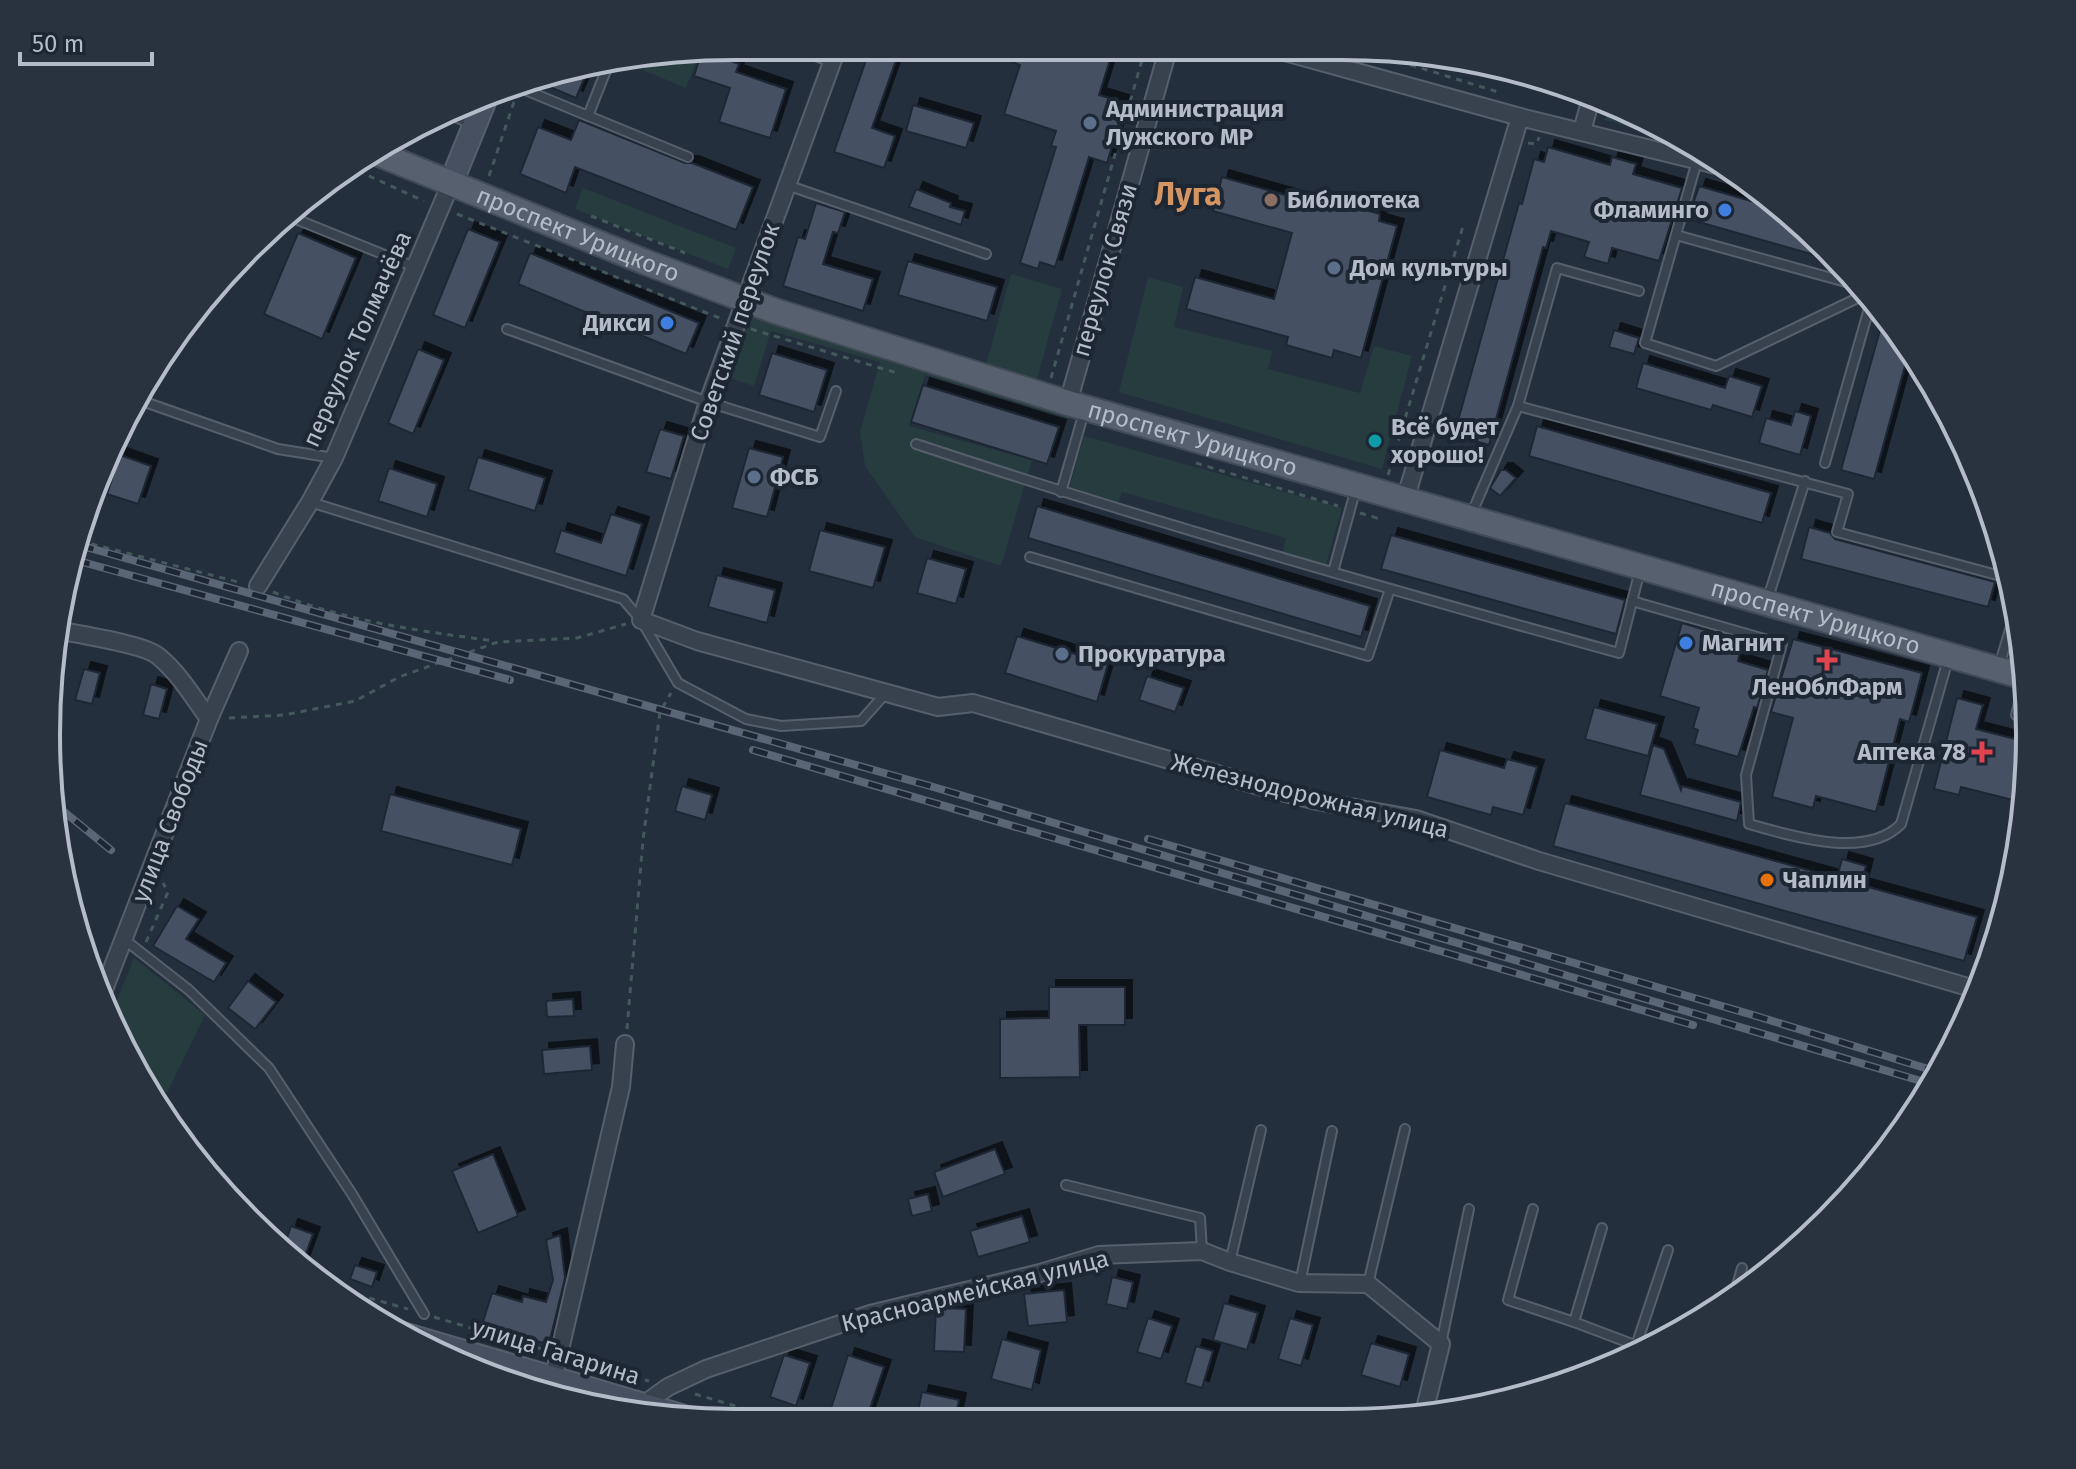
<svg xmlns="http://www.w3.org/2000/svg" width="2076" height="1469" viewBox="0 0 2076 1469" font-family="'Fira Sans',sans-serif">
	<defs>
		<filter id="shadow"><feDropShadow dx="7" dy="-7" stdDeviation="0" flood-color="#0009"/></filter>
	</defs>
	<rect width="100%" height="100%" fill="#242f3e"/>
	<g fill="#263c3f">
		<polygon points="701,50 686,88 621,61"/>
		<polygon points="1608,109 1686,138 1694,145 1605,120"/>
		<polygon points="583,188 736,248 728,269 575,209"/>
		<polygon points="1011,274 1062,289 1037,379 986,365"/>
		<polygon points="1148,277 1183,287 1174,327 1272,351 1268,369 1360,393 1374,346 1412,356 1382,469 1119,392"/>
		<polygon points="753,305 1075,402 1069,419 925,375 909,426 1032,460 1001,566 915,537 865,466 860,432 880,362 771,331 754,386 729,378"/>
		<polygon points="1084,436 1342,508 1325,568 1282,555 1286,538 1122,492 1118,503 1069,489"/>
		<polygon points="134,958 205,1015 167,1093 146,1082 117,1039 110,1017"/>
	</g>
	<g fill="#455162" stroke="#1f2835" stroke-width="2" filter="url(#shadow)">
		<polygon points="871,46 901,46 872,128 895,136 884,168 834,152"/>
		<polygon points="1004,46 1091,46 1112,53 1099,95 1125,103 1107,163 1089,157 1055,267 1040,262 1038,269 1020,263 1056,147 1051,146 1056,131 1004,114 1020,65 1001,58"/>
		<polygon points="702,51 739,64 736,72 786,89 770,138 719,122 730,88 694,76"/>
		<polygon points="590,65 576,98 533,80 556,70"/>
		<polygon points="913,105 974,123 966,148 906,131"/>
		<polygon points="579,120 685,163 692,163 753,187 736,230 575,167 566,193 520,174 538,127 571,140"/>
		<polygon points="1548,147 1610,165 1612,157 1636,164 1633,174 1682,188 1659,261 1612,248 1608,264 1584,257 1589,242 1551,231 1546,248 1543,247 1489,445 1454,435 1519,203 1522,204 1534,159 1544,162"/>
		<polygon points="1222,177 1317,204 1319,197 1380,214 1379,221 1397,226 1361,358 1334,350 1332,358 1286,345 1288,337 1186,309 1195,277 1274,299 1292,233 1213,211"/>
		<polygon points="1699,186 1768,206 1836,261 1688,219"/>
		<polygon points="916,189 951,203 950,207 965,211 961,225 909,207"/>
		<polygon points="816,203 845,212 838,233 833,232 823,264 873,279 863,311 783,286 798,237 805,239"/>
		<polygon points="468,229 500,242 465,328 433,315"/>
		<polygon points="298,233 356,258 322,339 264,314"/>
		<polygon points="530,253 699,323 686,354 518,284"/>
		<polygon points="908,261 997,287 987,321 898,295"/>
		<polygon points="1882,323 1892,326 1909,351 1874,479 1841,470"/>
		<polygon points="1614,330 1639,338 1634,354 1609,347"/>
		<polygon points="418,349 444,360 413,434 388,423"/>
		<polygon points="772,353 827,370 814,412 759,395"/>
		<polygon points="1643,363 1725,388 1729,376 1762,386 1752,417 1713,405 1711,410 1636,388"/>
		<polygon points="923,385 1059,427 1047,464 911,422"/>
		<polygon points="1795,411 1811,416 1800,455 1759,443 1766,418 1791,425"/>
		<polygon points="1537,426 1771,493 1762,523 1529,456"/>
		<polygon points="660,429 684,436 671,479 646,472"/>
		<polygon points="749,448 783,457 767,517 732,508"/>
		<polygon points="120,455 151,466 138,504 107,494"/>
		<polygon points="478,457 545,478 535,511 468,490"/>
		<polygon points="389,468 437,484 427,517 378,501"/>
		<polygon points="1501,470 1506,470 1516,478 1500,496 1490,488"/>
		<polygon points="1037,506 1370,606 1361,637 1028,538"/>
		<polygon points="611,514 642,524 626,576 554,553 561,530 601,543"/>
		<polygon points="1809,527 1830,533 1835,539 1995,582 1988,607 1801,559"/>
		<polygon points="820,530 885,547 873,588 809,571"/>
		<polygon points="1391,535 1625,600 1616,634 1381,569"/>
		<polygon points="927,558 966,569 956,604 917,593"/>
		<polygon points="717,575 775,590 767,623 708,607"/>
		<polygon points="1682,623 1712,632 1710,640 1741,649 1738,661 1768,670 1757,708 1754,707 1738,757 1694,744 1698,730 1693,728 1699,708 1660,696"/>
		<polygon points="1017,636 1108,664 1097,702 1005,673"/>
		<polygon points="1793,639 1922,673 1909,722 1900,719 1876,812 1816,796 1813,808 1772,797 1793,718 1771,712"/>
		<polygon points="84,669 100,673 92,704 75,700"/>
		<polygon points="1147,676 1184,688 1175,712 1139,700"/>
		<polygon points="151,684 167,689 159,719 143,715"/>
		<polygon points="1957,698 1983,705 1976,729 2027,742 2029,779 2025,803 1961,787 1959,795 1934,789"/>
		<polygon points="1594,707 1657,724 1648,756 1585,739"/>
		<polygon points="1653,745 1664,749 1681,790 1682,786 1741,802 1737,821 1640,795"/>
		<polygon points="1440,750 1504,768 1507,759 1537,767 1523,815 1493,807 1491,815 1427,797"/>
		<polygon points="682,786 712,795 705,820 675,811"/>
		<polygon points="390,794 521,829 512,865 381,831"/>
		<polygon points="1565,803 1837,878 1842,859 1866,866 1861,885 1977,917 1964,961 1553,846"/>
		<polygon points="177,906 199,919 186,939 226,963 214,982 153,946"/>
		<polygon points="248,981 276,1002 255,1029 228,1008"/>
		<polygon points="1049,987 1125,987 1125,1025 1079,1025 1080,1077 1000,1078 1000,1019 1049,1018"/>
		<polygon points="573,999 574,1016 547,1017 546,1001"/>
		<polygon points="590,1046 592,1070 544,1074 542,1050"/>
		<polygon points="995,1149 1005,1174 943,1197 934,1172"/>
		<polygon points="493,1154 518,1216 478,1233 452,1171"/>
		<polygon points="928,1194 932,1211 912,1216 908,1199"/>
		<polygon points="1022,1216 1030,1242 978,1257 970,1231"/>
		<polygon points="291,1226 313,1234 301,1267 283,1250"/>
		<polygon points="560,1235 565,1278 549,1344 481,1328 492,1293 522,1302 523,1296 546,1302 553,1280 546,1240"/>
		<polygon points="355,1265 377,1272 372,1287 350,1279"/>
		<polygon points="1112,1277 1133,1282 1127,1309 1106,1304"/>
		<polygon points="1064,1290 1067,1322 1028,1326 1024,1294"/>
		<polygon points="1224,1303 1258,1313 1247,1350 1213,1340"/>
		<polygon points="942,1308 966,1309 964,1352 934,1351 936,1309"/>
		<polygon points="1148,1318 1172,1326 1161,1359 1137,1352"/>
		<polygon points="1290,1318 1313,1325 1301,1366 1278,1359"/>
		<polygon points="1002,1339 1041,1350 1032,1390 991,1379"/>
		<polygon points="1371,1343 1409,1354 1400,1387 1361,1375"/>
		<polygon points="1196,1346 1213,1351 1202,1388 1185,1383"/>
		<polygon points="784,1355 810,1363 796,1406 770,1397"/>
		<polygon points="848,1355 884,1367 866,1420 837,1421 828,1418"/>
		<polygon points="922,1392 959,1400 955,1420 916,1420"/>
	</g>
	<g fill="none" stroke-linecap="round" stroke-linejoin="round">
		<defs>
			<g id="lane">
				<polyline points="788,46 832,62"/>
				<polyline points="518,87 688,157"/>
				<polyline points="453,116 474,125"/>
				<polyline points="588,116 609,63"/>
				<polyline points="1697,161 1645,343 1716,366 1868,293"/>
				<polyline points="787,185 986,254"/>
				<polyline points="305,203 298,220 417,268"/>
				<polyline points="1676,235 1864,287"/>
				<polyline points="507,329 708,402 820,437 836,391"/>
				<polyline points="142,401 278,449 334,458"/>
				<polyline points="1518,406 1848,494 1837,532 2008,578"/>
				<path d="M 916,444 C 1148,521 1384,588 1619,653 L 1640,570"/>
				<polyline points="1825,463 1872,298"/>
				<polyline points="1061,492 1084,412"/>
				<polyline points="310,502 623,599 641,620 678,683 746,719 781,726 861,721 886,693"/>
				<polyline points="1471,515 1518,406 1557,268 1639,291"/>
				<polyline points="1030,557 1368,656 1390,589"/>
				<polyline points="1333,572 1356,488"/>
				<path d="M 1632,601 L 1782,644 L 1746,775 L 1749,824 C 1792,836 1866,860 1901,824 L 1949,656"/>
				<polyline points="1767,601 1805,481"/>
				<polyline points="1999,666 2016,610"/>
				<polyline points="2025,679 2016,715 2026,718"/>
				<polyline points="125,940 189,990 269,1068 352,1194 424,1314"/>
				<polyline points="1066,1185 1200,1218 1202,1251"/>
				<polyline points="1533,1209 1508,1300 1574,1322 1648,1350"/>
				<polyline points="1230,1262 1261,1130"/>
				<polyline points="1300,1283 1332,1131"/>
				<polyline points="1368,1284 1405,1129"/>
				<polyline points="1735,1292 1742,1268"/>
				<polyline points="1574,1322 1602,1228"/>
				<polyline points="1441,1344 1469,1209"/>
				<polyline points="1636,1346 1668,1250"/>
			</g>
			<g id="street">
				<polyline points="838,46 708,402 641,620 697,641 938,707 973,703 1269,789 1317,801 1416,819 1539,861 1978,990"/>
				<polyline points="1263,46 1520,117 1720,166"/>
				<polyline points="1582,131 1590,102"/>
				<polyline points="1068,403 1169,46"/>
				<polyline points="1405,500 1520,117"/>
				<polyline points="258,586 310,502 334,458 451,183"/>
				<path d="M 56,630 C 76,634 144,644 158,656 C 179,673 193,697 209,719"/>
				<polyline points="103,992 209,719 239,651"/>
				<polyline points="549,1397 621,1087 625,1044"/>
				<polyline points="643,1405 668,1387 706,1369 870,1314 1040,1273 1099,1255 1202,1251 1230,1262 1299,1283 1368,1284 1441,1344 1423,1417"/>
			</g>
			<g id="secondary">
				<polyline points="451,183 484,102"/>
				<polyline points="399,1333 698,1421"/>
			</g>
			<g id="primary">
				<path id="s1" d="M 374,152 L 645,262 L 775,311 L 1068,403 L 2025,677"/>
			</g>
		</defs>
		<use href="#lane" stroke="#565f6c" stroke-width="12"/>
		<use href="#street" stroke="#565f6c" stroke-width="20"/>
		<use href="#secondary" stroke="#565f6c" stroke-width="26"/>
		<use href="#primary" stroke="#414a57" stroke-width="28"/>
		<g stroke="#44595c" stroke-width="3" stroke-dasharray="6 6" stroke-linecap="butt">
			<polyline points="1353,47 1498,92"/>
			<polyline points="1185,52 1216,61"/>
			<polyline points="1204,57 1207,46"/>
			<polyline points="1639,129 1651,125"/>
			<polyline points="1528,143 1537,144 1539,137"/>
			<polyline points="347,166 424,201"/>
			<polyline points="489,176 515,99"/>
			<polyline points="457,214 722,319"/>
			<polyline points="591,216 685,253"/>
			<polyline points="751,329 897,373"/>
			<polyline points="1051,378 1146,46"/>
			<polyline points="1196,463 1338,506"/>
			<polyline points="1388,475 1464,223"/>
			<polyline points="1360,513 1377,518 1378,515"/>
			<polyline points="80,541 242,583"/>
			<path d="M 273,592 C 345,621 418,631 495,641"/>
			<polyline points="229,718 284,715 355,701 399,677 498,642 577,638 626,624"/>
			<polyline points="146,942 168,892 163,883"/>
			<polyline points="627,1029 643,840 660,712 671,693"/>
			<polyline points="323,1285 408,1309"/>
			<polyline points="434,1317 542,1349"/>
			<polyline points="576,1359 649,1381"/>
			<polyline points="695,1394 786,1421"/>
		</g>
		<use href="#lane" stroke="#38414e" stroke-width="8"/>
		<use href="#street" stroke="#38414e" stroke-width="16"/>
		<use href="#secondary" stroke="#465061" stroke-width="22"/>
		<use href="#primary" stroke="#56606e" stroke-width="24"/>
		<defs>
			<g id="rail">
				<polyline points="79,545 930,786 1931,1084"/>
				<polyline points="75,560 510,680"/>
				<polyline points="753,750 1693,1025"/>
				<polyline points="52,802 111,850"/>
				<polyline points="1148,839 1753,1015 1938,1072"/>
			</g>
		</defs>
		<use href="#rail" stroke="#5a6575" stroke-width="8"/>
		<use href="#rail" stroke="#1d2633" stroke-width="5" stroke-dasharray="15" stroke-linecap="butt"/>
	</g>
	<g fill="#5c6f8a" stroke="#1d2633" stroke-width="3">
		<circle cx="1090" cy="123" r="8"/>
		<circle cx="1334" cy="268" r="8"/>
		<circle cx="754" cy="477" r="8"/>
		<circle cx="1062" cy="654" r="8"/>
	</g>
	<circle fill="#8d6e63" stroke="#1d2633" stroke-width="3" cx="1271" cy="200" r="8"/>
	<g fill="#3f7fe0" stroke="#1d2633" stroke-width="3">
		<circle cx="1725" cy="210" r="8"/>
		<circle cx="667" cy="323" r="8"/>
		<circle cx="1686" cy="643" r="8"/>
	</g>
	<circle fill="#0f9aa8" stroke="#1d2633" stroke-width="3" cx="1375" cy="441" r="8"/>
	<g fill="#e0444e" stroke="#1d2633" stroke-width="3">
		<path d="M1823 648h8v8h8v8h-8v8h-8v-8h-8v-8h8z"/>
		<path d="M1978 740h8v8h8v8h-8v8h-8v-8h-8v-8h8z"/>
	</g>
	<circle fill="#e8710a" stroke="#1d2633" stroke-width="3" cx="1767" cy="880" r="8"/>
	<g text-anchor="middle" stroke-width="8" stroke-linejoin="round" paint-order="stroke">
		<g font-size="24" font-weight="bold" fill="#b4bcc9" stroke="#1d2633" text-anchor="start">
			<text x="1106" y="117">Администрация<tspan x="1106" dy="28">Лужского МР</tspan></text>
			<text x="1287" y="208">Библиотека</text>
			<text x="1709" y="218" text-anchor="end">Фламинго</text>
			<text x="1350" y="276">Дом культуры</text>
			<text x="651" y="331" text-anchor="end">Дикси</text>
			<text x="1391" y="435">Всё будет<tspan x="1391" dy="28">хорошо!</tspan></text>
			<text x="770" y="485">ФСБ</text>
			<text x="1702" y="651">Магнит</text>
			<text x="1078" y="662">Прокуратура</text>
			<text x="1827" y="695" text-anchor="middle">ЛенОблФарм</text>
			<text x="1966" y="760" text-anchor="end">Аптека 78</text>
			<text x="1783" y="888">Чаплин</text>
		</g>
		<g font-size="24" fill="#b4bcc9" stroke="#1d2633">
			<text dy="8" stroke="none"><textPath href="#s1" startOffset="220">проспект Урицкого</textPath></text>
			<text transform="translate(1105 270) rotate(-74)" y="8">переулок Связи</text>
			<text transform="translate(735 332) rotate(-71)" y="8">Советский переулок</text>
			<text transform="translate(357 339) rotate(-66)" y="8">переулок Толмачёва</text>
			<text dy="8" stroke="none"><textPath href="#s1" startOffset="868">проспект Урицкого</textPath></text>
			<text dy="8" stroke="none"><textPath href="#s1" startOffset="1516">проспект Урицкого</textPath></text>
			<text transform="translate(1310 796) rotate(14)" y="8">Железнодорожная улица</text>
			<text transform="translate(170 821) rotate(-69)" y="8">улица Свободы</text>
			<text transform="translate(975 1291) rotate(-14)" y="8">Красноармейская улица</text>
			<text transform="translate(556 1352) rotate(17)" y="8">улица Гагарина</text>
		</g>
		<g font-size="32" font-weight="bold" fill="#d59563" stroke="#1d2633">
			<text x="1188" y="205">Луга</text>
		</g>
	</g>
	<path d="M0 0H2076V1469H0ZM734 60H1342A674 674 0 0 1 2016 734V735A674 674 0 0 1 1342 1409H734A674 674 0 0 1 60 735V734A674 674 0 0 1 734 60Z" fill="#29323f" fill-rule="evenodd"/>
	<path fill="none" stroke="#b4bcc9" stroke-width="4" d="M734 60H1342A674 674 0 0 1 2016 734V735A674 674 0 0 1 1342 1409H734A674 674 0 0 1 60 735V734A674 674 0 0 1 734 60Z"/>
	<path d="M20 52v12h132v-12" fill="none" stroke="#b4bcc9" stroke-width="4"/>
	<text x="32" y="52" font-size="24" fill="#b4bcc9" stroke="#1d2633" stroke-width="6" paint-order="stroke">50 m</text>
</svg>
